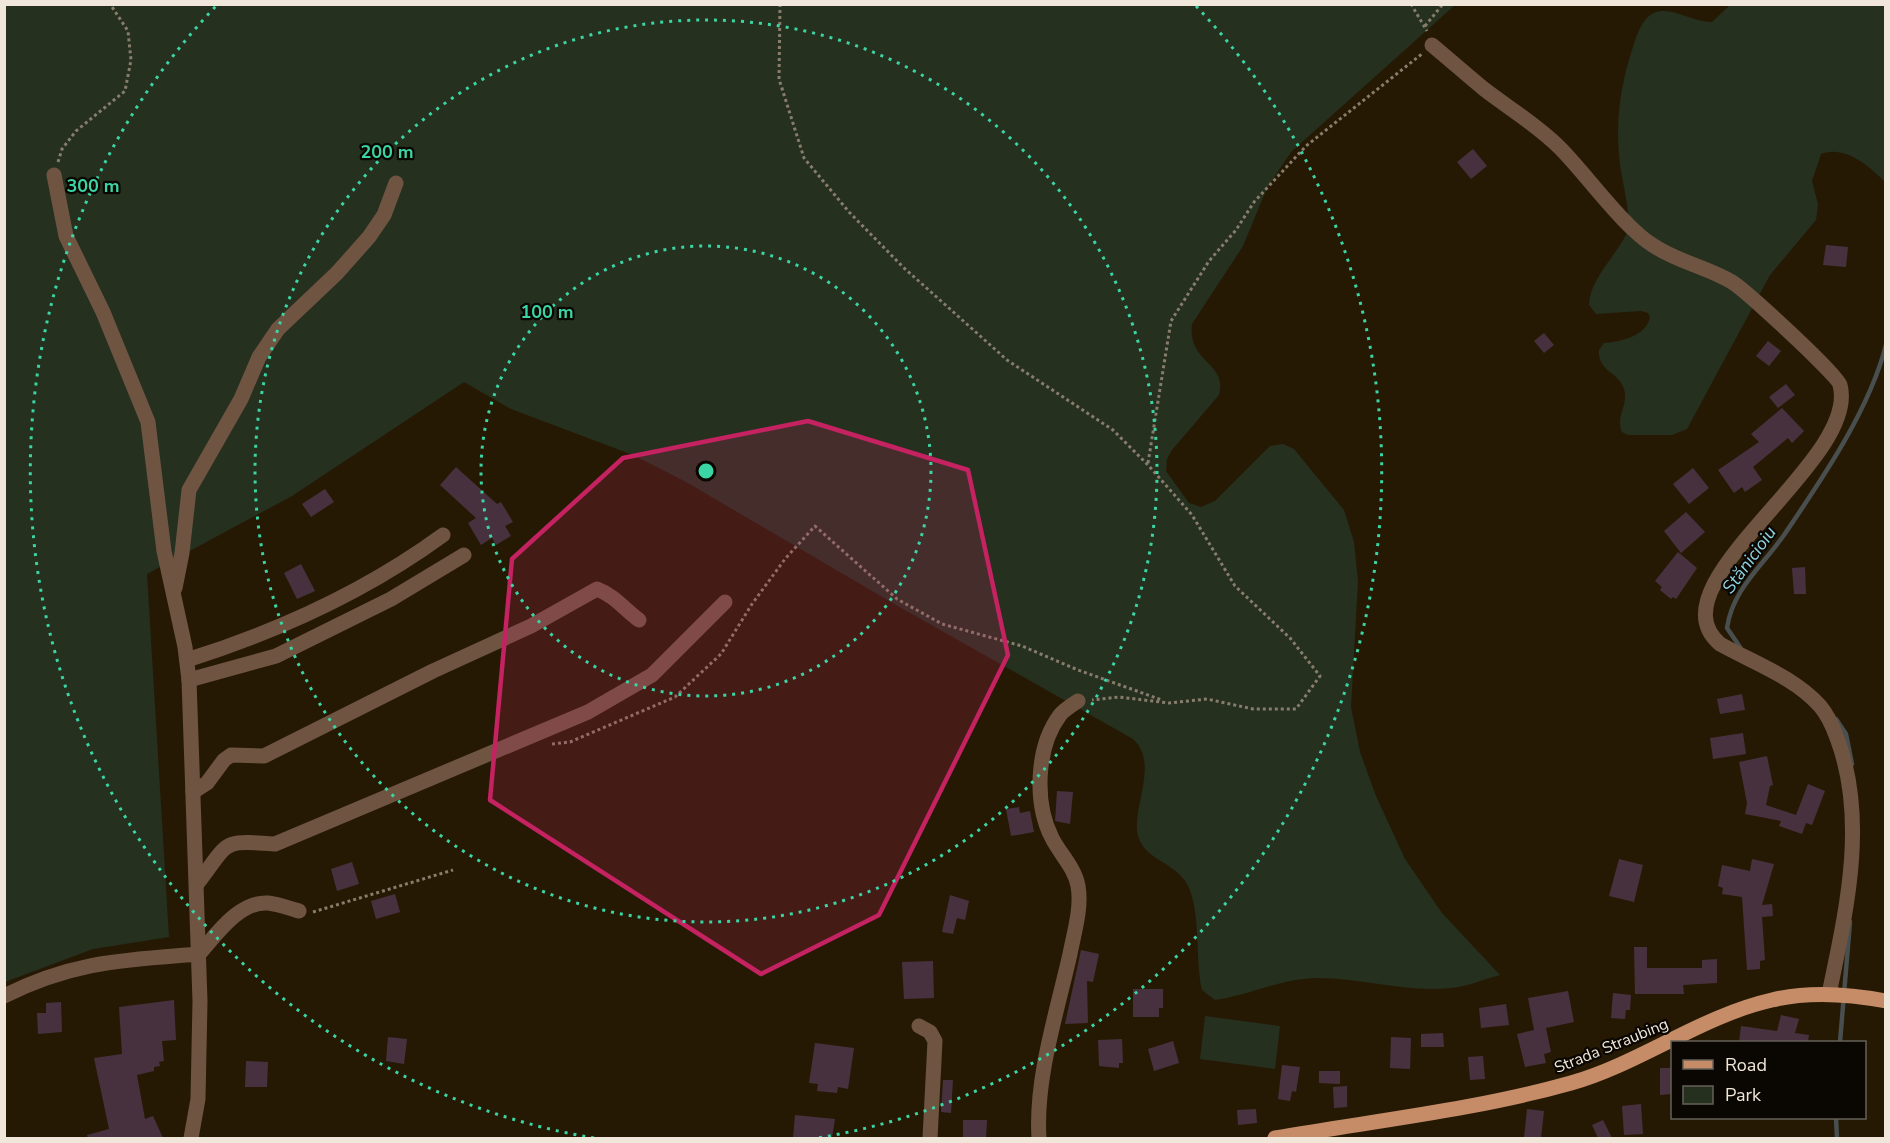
<svg xmlns="http://www.w3.org/2000/svg" width="1890" height="1143" viewBox="0 0 1890 1143" font-family="'Nunito Sans',sans-serif">
	<rect width="100%" height="100%" fill="#261904"/>
	<g fill="#26301f">
		<path d="M 4,5 L 1455,5 L 1291,152 L 1267,188 L 1243,246 L 1192,324 C 1187,363 1228,362 1219,395 L 1172,450 L 1167,459 L 1166,471 L 1189,503 L 1201,507 L 1215,501 L 1270,446 L 1283,444 L 1294,449 L 1344,510 L 1354,542 L 1358,581 L 1351,707 L 1360,752 L 1376,796 L 1405,859 L 1442,913 L 1500,975 C 1484,979 1467,987 1451,988 C 1407,993 1363,978 1318,978 C 1282,978 1250,995 1215,1000 L 1202,990 C 1195,960 1201,912 1188,886 C 1177,861 1140,861 1137,830 C 1135,801 1158,762 1133,739 L 896,605 L 686,482 L 633,455 L 511,409 L 464,382 L 292,496 L 147,574 L 169,937 L 93,949 L 5,982 Z"/>
		<path d="M 1730,5 L 1885,5 L 1885,182 C 1869,166 1845,145 1821,154 L 1812,181 L 1818,204 L 1816,220 L 1770,275 L 1687,429 L 1672,435 L 1628,435 L 1622,432 C 1615,417 1629,405 1624,389 C 1620,373 1597,371 1599,350 L 1604,343 C 1620,342 1647,336 1650,317 L 1648,313 L 1641,311 L 1596,314 L 1589,305 C 1590,277 1619,254 1629,228 C 1629,207 1623,185 1620,164 C 1615,124 1620,86 1633,47 C 1637,35 1642,18 1654,13 C 1670,5 1694,23 1712,22 Z"/>
		<polygon points="1205,1016 1280,1026 1275,1069 1200,1059"/>
	</g>
	<g fill="none" stroke-linecap="round" stroke-linejoin="round">
		<g stroke="#484f4e" stroke-width="4.5">
			<path d="M 1740,647 L 1727,628 C 1732,590 1763,565 1784,535 C 1822,479 1869,411 1886,345"/>
			<polyline points="1836,719 1846,734 1852,764"/>
			<polyline points="1840,1042 1850,922"/>
			<polyline points="1836,1118 1837,1138"/>
		</g>
	</g>
	<g fill="#47313f">
		<polygon points="1473,149 1487,166 1471,179 1457,162"/>
		<polygon points="1826,245 1848,247 1846,267 1823,265"/>
		<polygon points="1544,333 1554,345 1544,353 1534,341"/>
		<polygon points="1768,341 1781,351 1769,366 1756,356"/>
		<polygon points="1786,384 1795,395 1778,408 1769,397"/>
		<polygon points="1782,408 1804,431 1792,443 1788,438 1753,467 1762,480 1745,492 1742,487 1734,493 1718,470 1759,442 1751,434"/>
		<polygon points="456,467 497,504 501,502 513,522 505,526 511,536 496,545 492,538 481,545 468,523 476,518 440,485"/>
		<polygon points="1693,468 1709,488 1689,504 1673,484"/>
		<polygon points="325,489 334,502 311,517 302,504"/>
		<polygon points="1686,512 1705,532 1681,553 1664,531"/>
		<polygon points="1678,552 1697,568 1676,599 1673,597 1671,599 1660,590 1662,587 1655,581"/>
		<polygon points="301,564 315,591 297,599 284,573"/>
		<polygon points="1805,567 1806,594 1794,594 1792,568"/>
		<polygon points="1742,694 1745,710 1720,714 1717,699"/>
		<polygon points="1743,733 1746,754 1713,759 1710,738"/>
		<polygon points="1767,756 1773,785 1770,786 1766,805 1796,815 1808,784 1825,791 1812,825 1806,823 1802,834 1779,826 1781,821 1745,814 1747,803 1739,762"/>
		<polygon points="1057,791 1073,792 1070,824 1055,821"/>
		<polygon points="1019,807 1020,813 1030,811 1034,832 1011,836 1006,809"/>
		<polygon points="1619,859 1643,865 1634,902 1609,896"/>
		<polygon points="1752,859 1774,864 1762,905 1772,904 1773,916 1762,917 1765,960 1760,961 1760,969 1747,970 1742,897 1722,894 1723,888 1718,886 1722,865 1750,871"/>
		<polygon points="352,862 359,884 337,891 331,869"/>
		<polygon points="395,894 400,912 376,919 371,901"/>
		<polygon points="950,895 969,901 965,920 957,918 953,934 942,932"/>
		<polygon points="1634,947 1647,947 1647,968 1702,968 1702,960 1717,959 1717,983 1683,985 1684,994 1635,994"/>
		<polygon points="1081,950 1099,954 1093,982 1087,981 1088,1023 1065,1024"/>
		<polygon points="933,961 934,998 904,999 902,962"/>
		<polygon points="1133,989 1163,989 1163,1008 1159,1008 1159,1017 1133,1017"/>
		<polygon points="1568,991 1574,1022 1546,1028 1551,1052 1544,1054 1546,1063 1525,1067 1517,1034 1534,1030 1528,998"/>
		<polygon points="1613,993 1631,995 1630,1010 1626,1010 1625,1019 1611,1018"/>
		<polygon points="174,1000 176,1040 162,1041 164,1061 159,1062 160,1066 154,1067 154,1071 137,1075 145,1119 153,1116 163,1138 88,1138 87,1135 109,1129 94,1058 122,1054 119,1007"/>
		<polygon points="61,1002 62,1032 38,1034 37,1013 46,1013 46,1003"/>
		<polygon points="1506,1004 1509,1025 1481,1028 1479,1008"/>
		<polygon points="1781,1015 1799,1019 1795,1033 1809,1035 1808,1042 1739,1042 1741,1026 1777,1031"/>
		<polygon points="1443,1033 1444,1047 1421,1047 1421,1034"/>
		<polygon points="388,1037 407,1039 404,1064 386,1061"/>
		<polygon points="1391,1037 1411,1038 1410,1069 1390,1068"/>
		<polygon points="1122,1039 1123,1063 1119,1063 1119,1068 1099,1066 1098,1040"/>
		<polygon points="1173,1041 1179,1063 1154,1071 1148,1049"/>
		<polygon points="815,1043 854,1048 848,1089 838,1087 837,1093 817,1091 818,1084 809,1083"/>
		<polygon points="1483,1056 1485,1079 1470,1080 1468,1057"/>
		<polygon points="246,1061 268,1062 267,1087 245,1087"/>
		<polygon points="1282,1065 1300,1067 1296,1092 1292,1091 1290,1101 1278,1099"/>
		<polygon points="1660,1068 1672,1068 1672,1094 1660,1095"/>
		<polygon points="1319,1071 1340,1071 1340,1084 1319,1083"/>
		<polygon points="943,1080 953,1080 951,1113 941,1112"/>
		<polygon points="1347,1086 1347,1107 1334,1108 1333,1087"/>
		<polygon points="1641,1104 1643,1134 1624,1135 1622,1106"/>
		<polygon points="1256,1109 1257,1123 1238,1125 1237,1110"/>
		<polygon points="1527,1109 1544,1111 1541,1138 1524,1138"/>
		<polygon points="795,1115 835,1119 832,1138 793,1138"/>
		<polygon points="963,1120 987,1120 986,1138 963,1138"/>
		<polygon points="1603,1120 1612,1138 1598,1138 1592,1125"/>
	</g>
	<g fill="none" stroke-linecap="round" stroke-linejoin="round">
		<g stroke="#887d6c" stroke-width="3" stroke-dasharray="3 3" stroke-linecap="butt">
			<polyline points="780,4 779,79 804,158 849,212 903,267 1007,360 1113,430 1148,465 1192,515 1235,586 1290,638 1320,676 1296,709 1253,709 1207,699 1169,703 1119,697 1092,700"/>
			<polyline points="1411,4 1427,31"/>
			<polyline points="1425,26 1443,4"/>
			<polyline points="58,162 62,149 76,131 125,91 131,60 128,31 110,4"/>
			<polyline points="1148,463 1171,321 1209,261 1236,230 1254,202 1306,146 1423,53"/>
			<polyline points="552,744 570,742 675,697 721,654 752,604 785,559 815,526 897,599 942,624 1022,646 1078,670 1162,700"/>
			<polyline points="313,912 453,870"/>
		</g>
		<g stroke="#6f5442" stroke-width="15">
			<path d="M 1432,45 C 1450,60 1467,75 1484,89 C 1510,109 1537,125 1560,148 C 1586,174 1624,228 1654,246 C 1678,262 1707,267 1732,282 C 1745,290 1838,375 1840,385 C 1861,462 1649,584 1720,644 C 1754,663 1794,677 1820,706 C 1828,715 1833,727 1837,738 C 1868,820 1846,912 1829,994"/>
			<polyline points="54,175 66,236 103,312 148,422 164,551 185,647 189,680 200,1001 198,1099 191,1138"/>
			<polyline points="175,588 182,553 189,490 241,399 259,357 278,329 337,273 369,237 384,215 396,183"/>
			<path d="M 187,660 C 279,631 365,592 443,535"/>
			<polyline points="189,680 276,656 391,599 464,555"/>
			<path d="M 193,792 L 207,783 L 224,760 L 231,755 L 264,756 L 433,671 L 531,626 L 597,589 C 615,596 624,609 639,620"/>
			<path d="M 197,884 C 230,841 220,840 275,844 L 588,712 L 652,675 L 725,602"/>
			<path d="M 199,954 C 216,935 239,901 268,903 C 278,904 289,908 299,911"/>
			<path d="M 4,996 C 74,961 124,960 199,954"/>
			<polyline points="919,1026 930,1032 935,1041 930,1138"/>
			<path d="M 1039,1138 C 1035,1079 1057,1012 1070,954 C 1074,933 1082,907 1078,886 C 1075,868 1060,854 1052,838 C 1034,803 1036,747 1060,715 C 1064,710 1072,705 1078,701"/>
		</g>
		<path stroke="#c58c67" stroke-width="15" d="M 1275,1138 C 1373,1121 1475,1110 1571,1083 C 1641,1063 1701,1016 1772,1000 C 1809,991 1849,994 1886,1001"/>
	</g>
	<path fill="#c42261" fill-opacity="0.2" stroke="#c42261" stroke-width="4.5" stroke-linejoin="round" d="M 808,421 L 968,470 L 1008,655 L 879,915 L 761,974 L 490,800 L 512,559 L 623,458 Z"/>
	<g fill="none" stroke="#3bd4a4" stroke-width="3" stroke-dasharray="3 6">
		<circle cx="706" cy="471" r="225"/>
		<circle cx="706" cy="471" r="451"/>
		<path d="M594 1138A676 676 0 0 1 216 6M1196 6A676 676 0 0 1 818 1138"/>
	</g>
	<g text-anchor="middle" stroke-width="4.5" stroke-linejoin="round" paint-order="stroke">
		<g font-size="16" fill="#f0e7da" stroke="#0a0601">
			<text transform="translate(1611 1045) rotate(-22)" y="6">Strada Straubing</text>
		</g>
		<g font-size="18" font-style="italic" fill="#8dd2df" stroke="#0a0601">
			<text transform="translate(1749 560) rotate(-54)" y="6">Stănicioiu</text>
		</g>
	</g>
	<circle cx="706" cy="471" r="9" fill="#3bd4a4" stroke="#0a0601" stroke-width="3"/>
	<g font-size="18" text-anchor="middle" font-weight="bold" fill="#3bd4a4" stroke="#0a0601" stroke-width="4.5" stroke-linejoin="round" paint-order="stroke">
		<text x="387" y="158">200 m</text>
		<text x="93" y="192">300 m</text>
		<text x="547" y="318">100 m</text>
	</g>
	<rect width="1890" height="1143" fill="none" stroke="#f0e7da" stroke-width="12"/>
	<rect x="1671" y="1041" width="195" height="78" fill="#0a0601" stroke="#666058" stroke-width="1.5"/>
	<rect x="1683" y="1060" width="30" height="9" fill="#c58c67" stroke="#666058" stroke-width="1.5"/>
	<text x="1725" y="1071" font-size="18" fill="#f0e7da">Road</text>
	<rect x="1683" y="1086" width="30" height="18" fill="#26301f" stroke="#666058" stroke-width="1.5"/>
	<text x="1725" y="1101" font-size="18" fill="#f0e7da">Park</text>
</svg>
